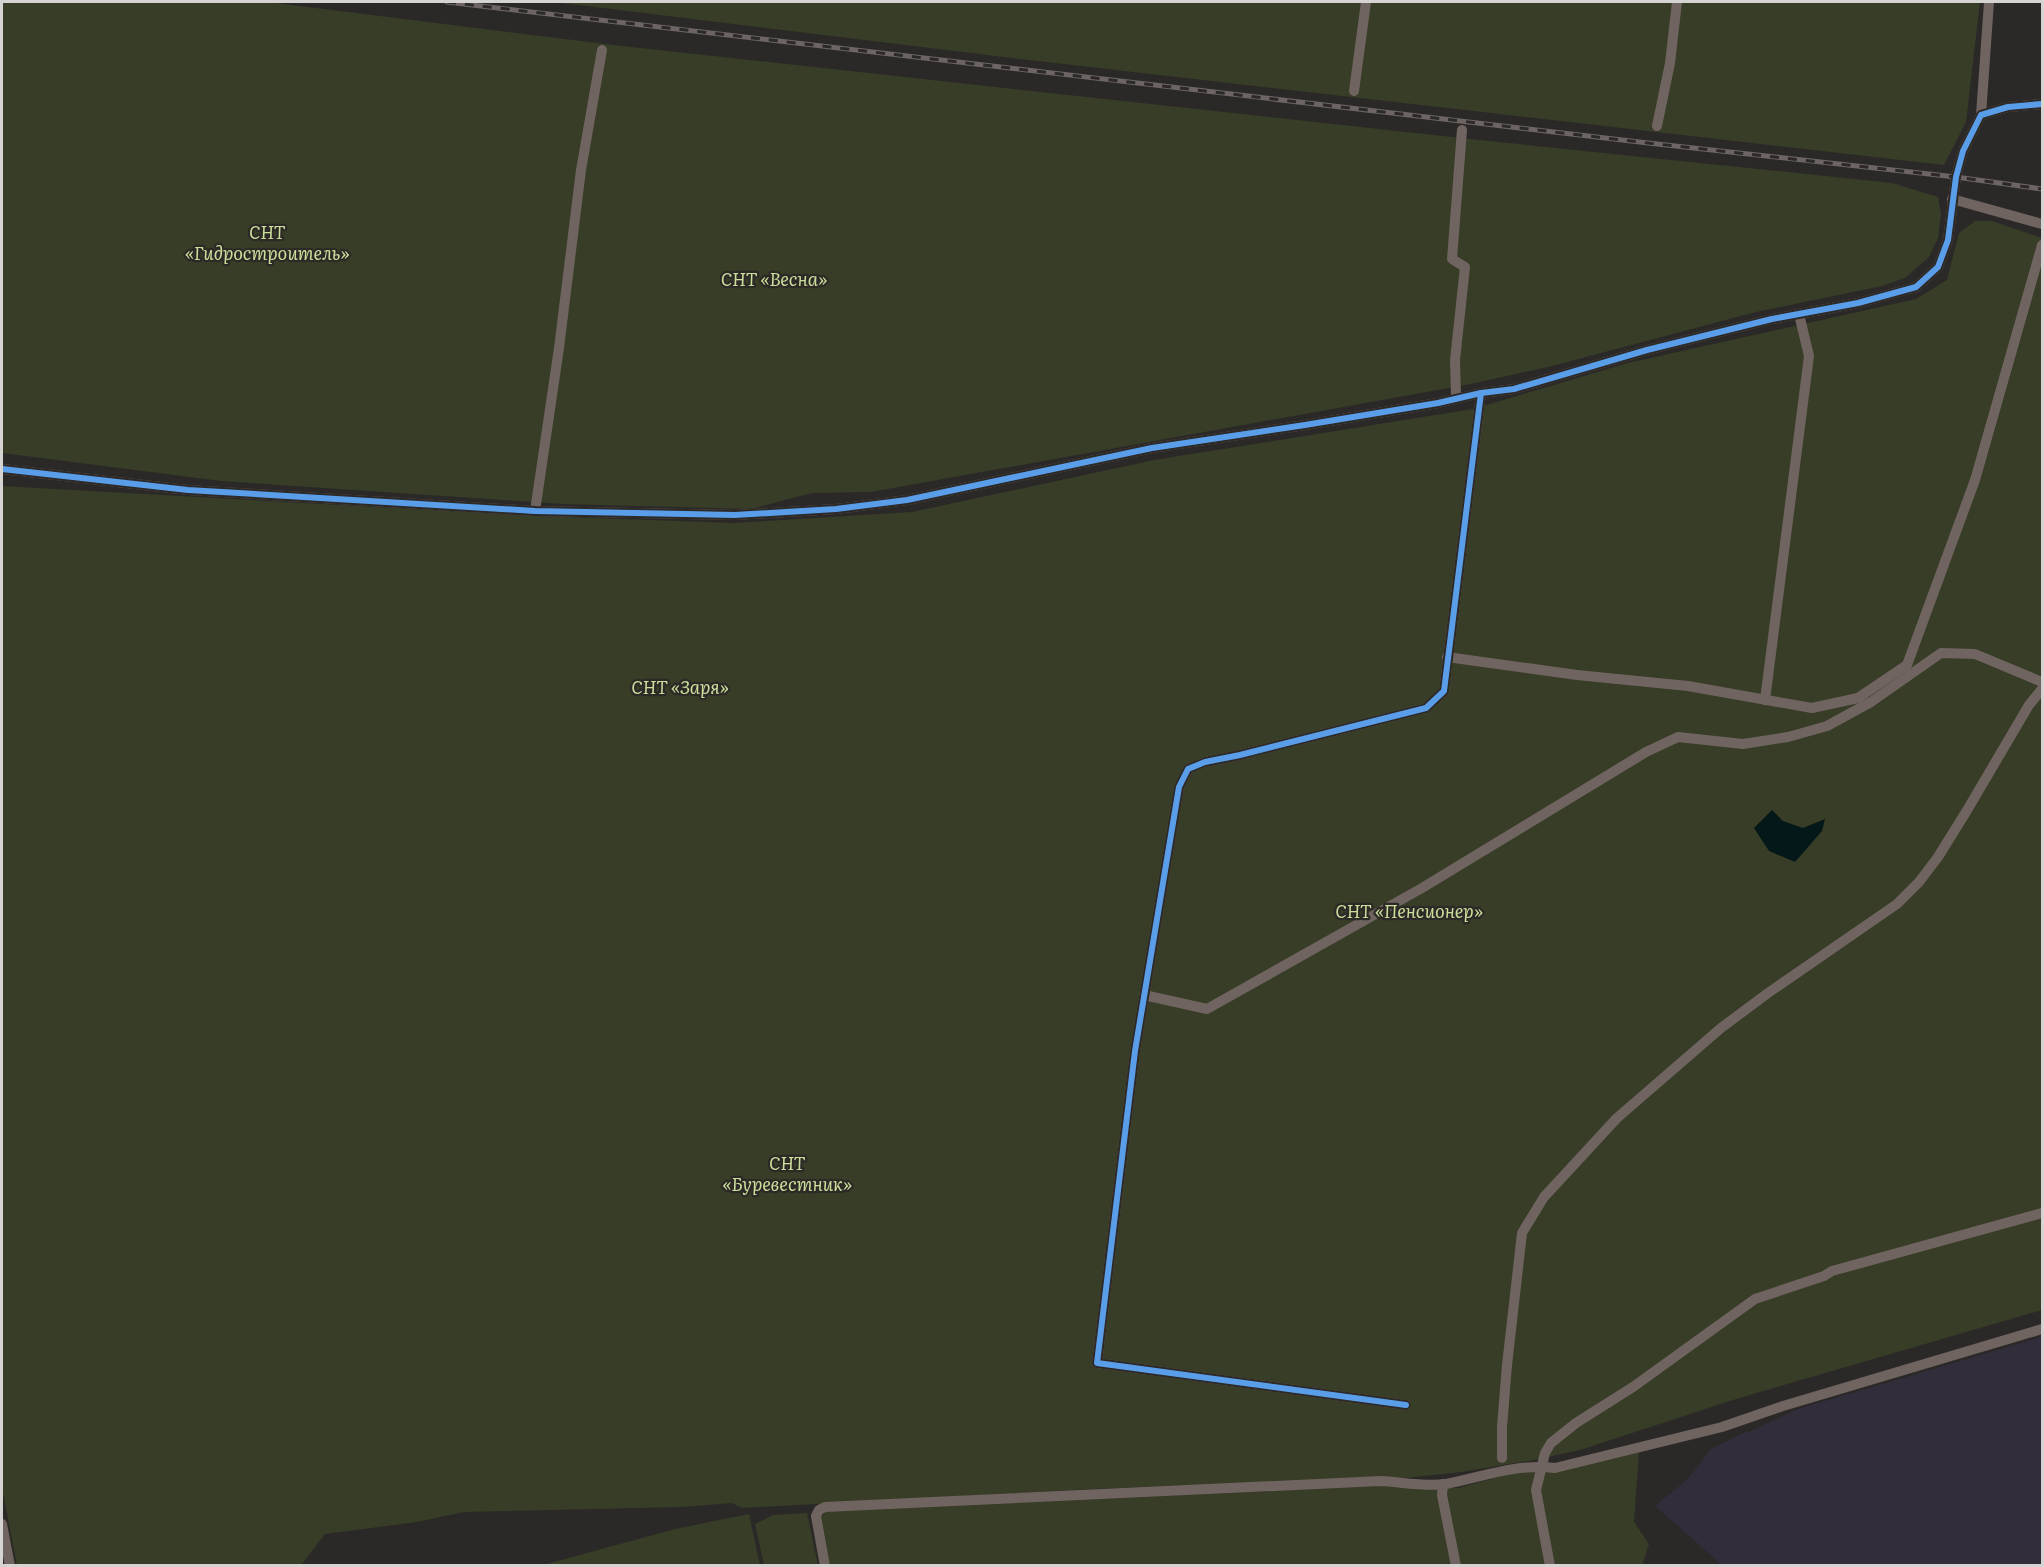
<svg xmlns="http://www.w3.org/2000/svg" width="2044" height="1567" viewBox="0 0 2044 1567" font-family="Literata,serif">
	<rect width="100%" height="100%" fill="#2b2928"/>
	<polygon fill="#322d3b" points="2042,1337 2042,1565 1722,1565 1655,1506 1689,1478 1711,1449 1743,1433 1751,1431 1798,1409"/>
	<g fill="#373d26">
		<polygon points="2,2 268,2 613,45 1470,139 1892,183 1938,197 1941,214 1938,238 1929,257 1905,278 1882,286 1756,312 1548,367 1471,384 871,492 812,493 751,509 564,504 221,481 2,453"/>
		<polygon points="554,2 1980,2 1966,122 1944,165 1029,60"/>
		<polygon points="1975,221 1992,221 2042,238 2042,1310 1736,1399 1580,1450 1534,1460 1461,1472 1405,1478 1093,1489 742,1508 732,1503 682,1507 464,1512 417,1522 325,1534 301,1565 17,1565 2,1488 2,486 537,516 735,523 912,512 1154,460 1473,409 1628,363 1916,299 1947,280 1959,233"/>
		<polygon points="1639,1452 1634,1522 1649,1544 1642,1566 830,1566 821,1517 827,1511 1381,1486 1458,1488 1525,1470"/>
		<polygon points="807,1513 818,1565 764,1565 755,1524 773,1515"/>
		<polygon points="749,1514 760,1565 543,1565 675,1529"/>
	</g>
	<polygon fill="#041819" points="1772,810 1783,821 1803,828 1825,819 1822,831 1795,862 1769,851 1754,828"/>
	<g fill="none" stroke-linecap="round" stroke-linejoin="round">
		<g stroke="#706461" stroke-width="10">
			<polyline points="1354,91 1366,2"/>
			<polyline points="1981,115 1989,2"/>
			<polyline points="1657,126 1670,63 1677,2"/>
			<polyline points="1952,199 2042,224"/>
			<polyline points="1456,397 1455,360 1465,267 1452,259 1462,130"/>
			<polyline points="2,469 188,490 535,511 735,515 836,509 907,500 1152,448 1305,425 1438,403 1481,393 1514,389 1647,350 1772,319 1858,303 1916,287 1938,267 1948,240 1956,177 1963,151 1981,115 2008,107 2042,104"/>
			<polyline points="535,511 559,348 581,170 602,50"/>
			<polyline points="1447,657 1577,675 1688,686 1812,708 1858,698 1907,665 1975,480 2042,245"/>
			<polyline points="1765,700 1809,356 1799,314"/>
			<polyline points="1144,995 1207,1009 1422,888 1646,752 1678,737 1743,744 1788,737 1827,726 1871,702 1941,653 1975,654 2042,682"/>
			<polyline points="1406,1405 1097,1363 1135,1051 1179,787 1188,769 1205,762 1240,755 1426,708 1444,691 1481,393"/>
			<polyline points="1502,1458 1502,1427 1507,1365 1522,1233 1544,1197 1617,1118 1721,1028 1768,993 1897,904 1919,882 1938,857 1966,812 2029,705 2042,689"/>
			<polyline points="1443,1484 1442,1495 1456,1566"/>
			<polyline points="2,1524 10,1566"/>
			<path d="M 825,1566 L 816,1516 L 819,1510 L 825,1507 L 1381,1481 C 1400,1482 1427,1487 1446,1484 C 1482,1477 1518,1463 1555,1468 L 1722,1427 L 1783,1406 L 2042,1329"/>
			<polyline points="1550,1566 1536,1490 1545,1453 1551,1443 1576,1423 1633,1387 1755,1299 1824,1276 1832,1271 2042,1213"/>
		</g>
		<defs>
			<polyline id="rail" points="447,2 1648,143 1956,177 2042,189"/>
		</defs>
		<use href="#rail" stroke="#6c6564" stroke-width="5"/>
		<use href="#rail" stroke="#2c2927" stroke-width="3" stroke-dasharray="9" stroke-linecap="butt"/>
		<defs>
			<g id="cycleway">
				<polyline points="2,469 188,490 535,511 735,515 836,509 907,500 1152,448 1305,425 1438,403 1481,393 1514,389 1647,350 1772,319 1858,303 1916,287 1938,267 1948,240 1956,177 1963,151 1981,115 2008,107 2042,104"/>
				<polyline points="1406,1405 1097,1363 1135,1051 1179,787 1188,769 1205,762 1240,755 1426,708 1444,691 1481,393"/>
			</g>
		</defs>
		<use href="#cycleway" stroke="#2c2927" stroke-width="10"/>
		<use href="#cycleway" stroke="#5a9eea" stroke-width="6"/>
	</g>
	<g text-anchor="middle" stroke-width="4.5" stroke-linejoin="round" paint-order="stroke">
		<g font-size="18" font-style="italic" fill="#cadd9a" stroke="#2c2927">
			<text x="267" y="239">СНТ<tspan x="267" dy="21">«Гидростроитель»</tspan></text>
			<text x="774" y="286">СНТ «Весна»</text>
			<text x="680" y="694">СНТ «Заря»</text>
			<text x="1409" y="918">СНТ «Пенсионер»</text>
			<text x="787" y="1170">СНТ<tspan x="787" dy="21">«Буревестник»</tspan></text>
		</g>
	</g>
	<rect width="2044" height="1567" fill="none" stroke="#d6d4d3" stroke-width="6"/>
</svg>
